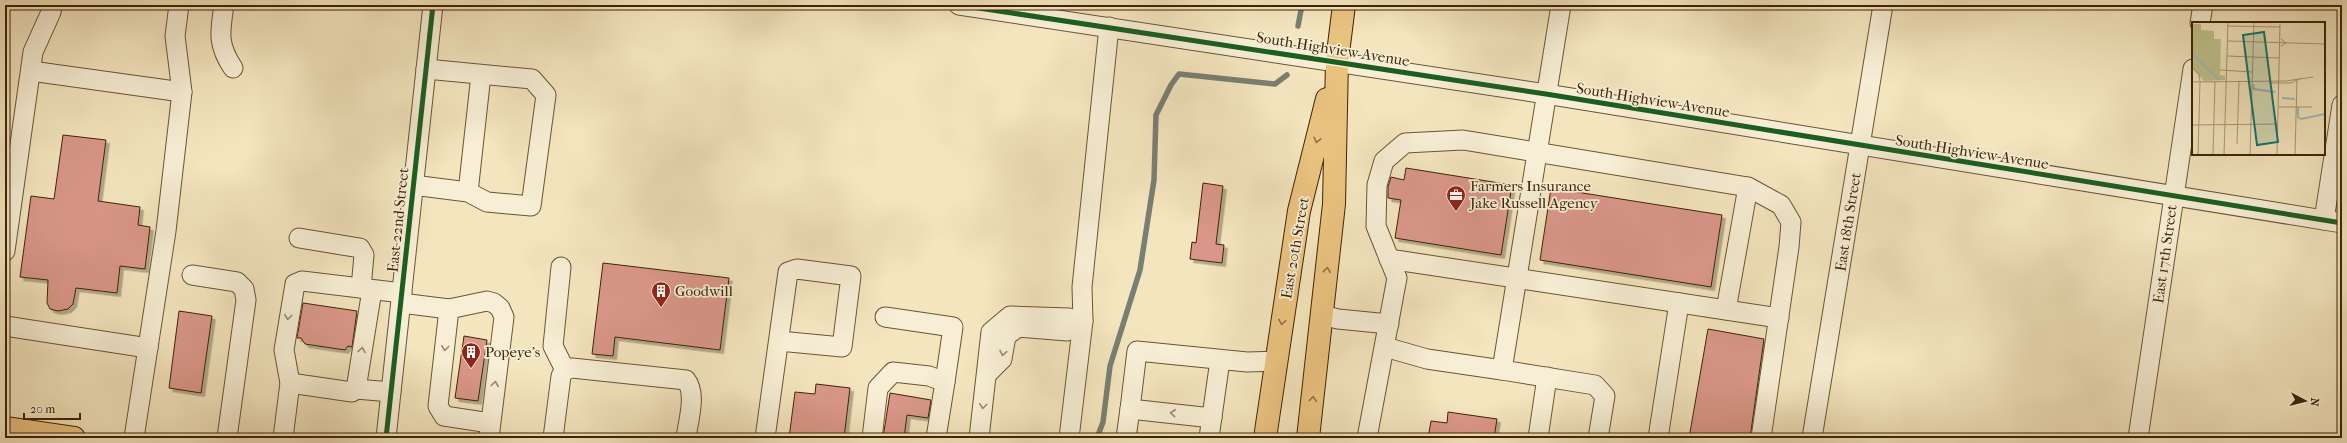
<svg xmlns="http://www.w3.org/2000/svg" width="2347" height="443" viewBox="0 0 2347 443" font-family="'IM FELL French Canon',serif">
	<defs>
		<filter id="shadow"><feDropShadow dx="3.5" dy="3.5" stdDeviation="0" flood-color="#0004"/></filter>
	</defs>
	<rect width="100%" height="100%" fill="#f3e5be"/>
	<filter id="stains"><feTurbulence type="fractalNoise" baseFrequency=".005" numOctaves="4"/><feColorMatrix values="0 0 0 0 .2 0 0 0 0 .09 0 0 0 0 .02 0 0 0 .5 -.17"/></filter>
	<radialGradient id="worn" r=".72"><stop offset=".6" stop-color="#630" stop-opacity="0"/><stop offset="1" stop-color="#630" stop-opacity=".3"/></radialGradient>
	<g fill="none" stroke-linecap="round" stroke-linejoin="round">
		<g stroke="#797f73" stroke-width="5.5">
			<polyline points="1298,26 1302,5"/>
			<polyline points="1097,438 1103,422 1110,366 1140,270 1154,180 1156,115 1171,85 1179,74 1275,84 1287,75"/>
		</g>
	</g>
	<g fill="#da9789" stroke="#3e2305" filter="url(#shadow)">
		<polygon points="63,135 106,140 98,201 140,207 138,225 150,227 145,269 120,266 117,293 76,288 73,304 68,309 58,311 50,309 47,303 48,280 20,277 31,196 54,199"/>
		<polygon points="1406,168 1512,185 1501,255 1395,238 1401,200 1388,198 1388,187 1391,177 1404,180"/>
		<polygon points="1203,183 1223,186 1216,244 1224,245 1222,263 1190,259 1192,242 1196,243"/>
		<polygon points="1551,188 1722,215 1711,287 1540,260"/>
		<polygon points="603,263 729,278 720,350 615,337 613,356 592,354"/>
		<polygon points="303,303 357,311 352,347 348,346 345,350 305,344 301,338 297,338"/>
		<polygon points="179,311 212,316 201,393 169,388"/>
		<polygon points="1708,329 1764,339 1750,438 1689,438"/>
		<polygon points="464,336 487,340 478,401 455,398"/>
		<polygon points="816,384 850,388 844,438 789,438 795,392 815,394"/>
		<polygon points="890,393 931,400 928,418 907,415 904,438 883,438"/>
		<polygon points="1448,412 1497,419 1494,438 1428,438 1431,421 1447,423"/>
	</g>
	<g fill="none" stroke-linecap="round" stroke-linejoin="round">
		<defs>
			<g id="minor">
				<path d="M 224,5 C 220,32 217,44 233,68"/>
				<polyline points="959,5 1546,94 2342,223"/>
				<polyline points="1561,5 1502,370 1595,385 1605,396 1598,438"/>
				<polyline points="2200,23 2203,5"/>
				<polyline points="31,71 182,92"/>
				<polyline points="413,185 468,192 487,202 531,206 546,95 532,79 426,69"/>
				<polyline points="468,192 481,75"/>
				<polyline points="2324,220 2342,105"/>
				<polyline points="299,238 360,248 364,255 361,288"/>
				<polyline points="5,251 33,52 51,12 52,5"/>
				<polyline points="1389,259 1779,318"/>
				<polyline points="561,267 553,346 565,370"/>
				<polyline points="192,275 237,282 244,289 246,300 227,438"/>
				<polyline points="401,303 449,309 487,301 494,303 500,308 504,317 489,438"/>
				<polyline points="449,309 438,406 444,416 490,423"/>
				<polyline points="1726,310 1748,187"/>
				<polyline points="1322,315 1338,319 1389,324"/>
				<polyline points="885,317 953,327 945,382"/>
				<polyline points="5,326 148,348"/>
				<polyline points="1385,347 1427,359 1502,370"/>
				<polyline points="987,374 1002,359 1006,336 1018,327 1067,331 1077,321"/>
				<polyline points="290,383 352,392 356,389 391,392"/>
				<polyline points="356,389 372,290"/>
				<polyline points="1212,418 1130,409 1137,351 1247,362 1276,361"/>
				<polyline points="134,438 166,231 182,92 175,36 179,5"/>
				<polyline points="283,438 290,383 284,350 295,284 302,281 402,293"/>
				<polyline points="386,438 433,5"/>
				<path d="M 553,438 L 561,376 L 565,370 L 572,368 L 686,380 C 697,394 688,421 686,438"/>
				<polyline points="765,438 788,272 797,269 851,276 842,347 779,341"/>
				<polyline points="872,438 878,388 893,372 929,376 945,382 936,438"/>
				<polyline points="979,438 991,332 1010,316 1069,318 1083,321"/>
				<polyline points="1069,438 1083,321 1082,287 1109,27"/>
				<polyline points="1126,438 1130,409"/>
				<polyline points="1209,438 1220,360"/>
				<polyline points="1367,438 1397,278 1376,226 1377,185 1384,161 1405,143 1463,140 1748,187 1781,205 1791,222 1789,247 1761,438"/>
				<polyline points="1538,438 1547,377"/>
				<polyline points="1658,438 1679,303"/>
				<polyline points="1812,438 1883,5"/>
				<polyline points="2138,438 2193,69"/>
			</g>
			<g id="major">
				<polyline points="5,428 74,438"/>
				<polyline points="1265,438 1299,211 1327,99"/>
				<polyline points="1308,438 1334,204 1337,61 1344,5"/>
			</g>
		</defs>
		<use href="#minor" stroke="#6b5433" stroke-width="21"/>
		<use href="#major" stroke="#3e2305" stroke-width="24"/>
		<use href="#minor" stroke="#f7eed5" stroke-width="19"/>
		<use href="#major" stroke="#eac27f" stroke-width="22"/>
		<defs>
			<g id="cycleway">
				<polyline points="959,5 1546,94 2342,223"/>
				<polyline points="386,438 433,5"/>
			</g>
		</defs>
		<use href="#cycleway" stroke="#f7eed5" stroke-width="8"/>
		<use href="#cycleway" stroke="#1b5e20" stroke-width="5"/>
	</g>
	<defs><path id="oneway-chevron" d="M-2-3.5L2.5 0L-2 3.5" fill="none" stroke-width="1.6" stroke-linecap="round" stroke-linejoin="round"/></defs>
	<g stroke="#947242">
		<use href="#oneway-chevron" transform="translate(1317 140) rotate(104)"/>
		<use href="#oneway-chevron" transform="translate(1327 270) rotate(-84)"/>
		<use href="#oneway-chevron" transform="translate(1282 322) rotate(99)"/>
		<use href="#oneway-chevron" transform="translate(1313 399) rotate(-83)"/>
	</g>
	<g stroke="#9a886d">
		<use href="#oneway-chevron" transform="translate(288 317) rotate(98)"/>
		<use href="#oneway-chevron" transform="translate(445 348) rotate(97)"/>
		<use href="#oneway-chevron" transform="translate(362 350) rotate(-81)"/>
		<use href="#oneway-chevron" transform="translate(1003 353) rotate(101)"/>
		<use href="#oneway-chevron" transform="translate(495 384) rotate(-83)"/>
		<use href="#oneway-chevron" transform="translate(983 406) rotate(97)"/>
		<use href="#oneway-chevron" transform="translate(1173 413) rotate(-174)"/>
	</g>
	<defs>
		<symbol id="office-pin" viewBox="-11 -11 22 30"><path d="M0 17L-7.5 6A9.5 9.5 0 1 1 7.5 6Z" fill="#8f2418" stroke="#f7eed5"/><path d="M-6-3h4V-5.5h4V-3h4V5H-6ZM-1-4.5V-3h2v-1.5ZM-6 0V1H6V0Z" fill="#fff"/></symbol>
		<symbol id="building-pin" viewBox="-11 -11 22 30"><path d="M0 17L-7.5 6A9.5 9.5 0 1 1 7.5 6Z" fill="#8f2418" stroke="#f7eed5"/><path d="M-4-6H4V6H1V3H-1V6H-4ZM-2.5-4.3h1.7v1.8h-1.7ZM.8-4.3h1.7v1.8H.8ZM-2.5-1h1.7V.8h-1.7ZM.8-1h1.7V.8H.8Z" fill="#fff"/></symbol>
	</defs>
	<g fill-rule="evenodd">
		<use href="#office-pin" x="1445" y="184" width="22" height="30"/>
		<use href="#building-pin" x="650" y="280" width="22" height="30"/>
		<use href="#building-pin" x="460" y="341" width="22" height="30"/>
	</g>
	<g text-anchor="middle" stroke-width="3.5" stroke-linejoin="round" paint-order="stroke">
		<g font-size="15" fill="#3e2305" stroke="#f7eed5">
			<text transform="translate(1333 49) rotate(9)" y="5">South Highview Avenue</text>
			<text transform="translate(1653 100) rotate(9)" y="5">South Highview Avenue</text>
			<text transform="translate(1972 152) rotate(9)" y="5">South Highview Avenue</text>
			<text transform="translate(398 220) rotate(-84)" y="5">East 22nd Street</text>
			<text transform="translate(1848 222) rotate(-81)" y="5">East 18th Street</text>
			<text transform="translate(1295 248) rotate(-80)" y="5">East 20th Street</text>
			<text transform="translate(2165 254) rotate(-82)" y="5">East 17th Street</text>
		</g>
		<g font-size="15" fill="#3e2305" stroke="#f7eed5" text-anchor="start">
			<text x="1470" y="191">Farmers Insurance<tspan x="1470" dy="17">Jake Russell Agency</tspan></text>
			<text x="675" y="296">Goodwill</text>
			<text x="485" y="357">Popeye's</text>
		</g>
	</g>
	<g transform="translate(2192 22)">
		<rect width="133" height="133" fill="#f3e5be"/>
		<path d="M 0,2 L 9,2 L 9,8 L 22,9 L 22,17 L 29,17 L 28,53 L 33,54 L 33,58 L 12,59 L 0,46 Z" fill="#c0c38e"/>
		<path fill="none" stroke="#a0bcbc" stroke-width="2" d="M 0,32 L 27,58M 61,62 L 62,67 L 83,70M 90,76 L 103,77M 106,85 L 106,95 L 109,97 L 133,92"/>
		<path fill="none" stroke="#ab9774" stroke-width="1" d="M 36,4 L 88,5M 89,17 L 94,21 L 89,24M 36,19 L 133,22M 35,34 L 87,36M 0,46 L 7,52 L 8,60 L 6,133M 28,48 L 60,50M 0,60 L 94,59 L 121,55M 78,61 L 99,61 L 109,56M 86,85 L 120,85M 0,103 L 86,102M 45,122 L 47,60M 21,133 L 23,60M 32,133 L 36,0M 58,133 L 62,0M 85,133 L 88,2M 103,133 L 105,57"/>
		<path fill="#0f766e" fill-opacity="0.15" stroke="#0f766e" stroke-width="2" d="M 72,10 L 86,120 L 65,123 L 51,13 Z"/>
		<rect width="133" height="133" fill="none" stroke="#3e2305" stroke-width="2"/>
	</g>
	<rect width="2347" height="443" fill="none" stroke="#f3e5be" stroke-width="20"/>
	<rect x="6" y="6" width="2335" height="431" fill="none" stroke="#3e2305" stroke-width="2"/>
	<rect x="10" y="10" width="2327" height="423" fill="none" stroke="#3e2305"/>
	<g transform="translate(2305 401) rotate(97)" stroke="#f7eed5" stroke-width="3" paint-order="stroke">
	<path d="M0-3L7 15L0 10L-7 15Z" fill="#3e2305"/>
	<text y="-6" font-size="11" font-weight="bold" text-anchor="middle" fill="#3e2305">N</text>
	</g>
	<path d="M24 413v6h56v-6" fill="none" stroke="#3e2305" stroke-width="2"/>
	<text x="30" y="413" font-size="12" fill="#3e2305" stroke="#f7eed5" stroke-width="3" paint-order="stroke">20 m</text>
	<rect width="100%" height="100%" filter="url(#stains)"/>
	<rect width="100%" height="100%" fill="url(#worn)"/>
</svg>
